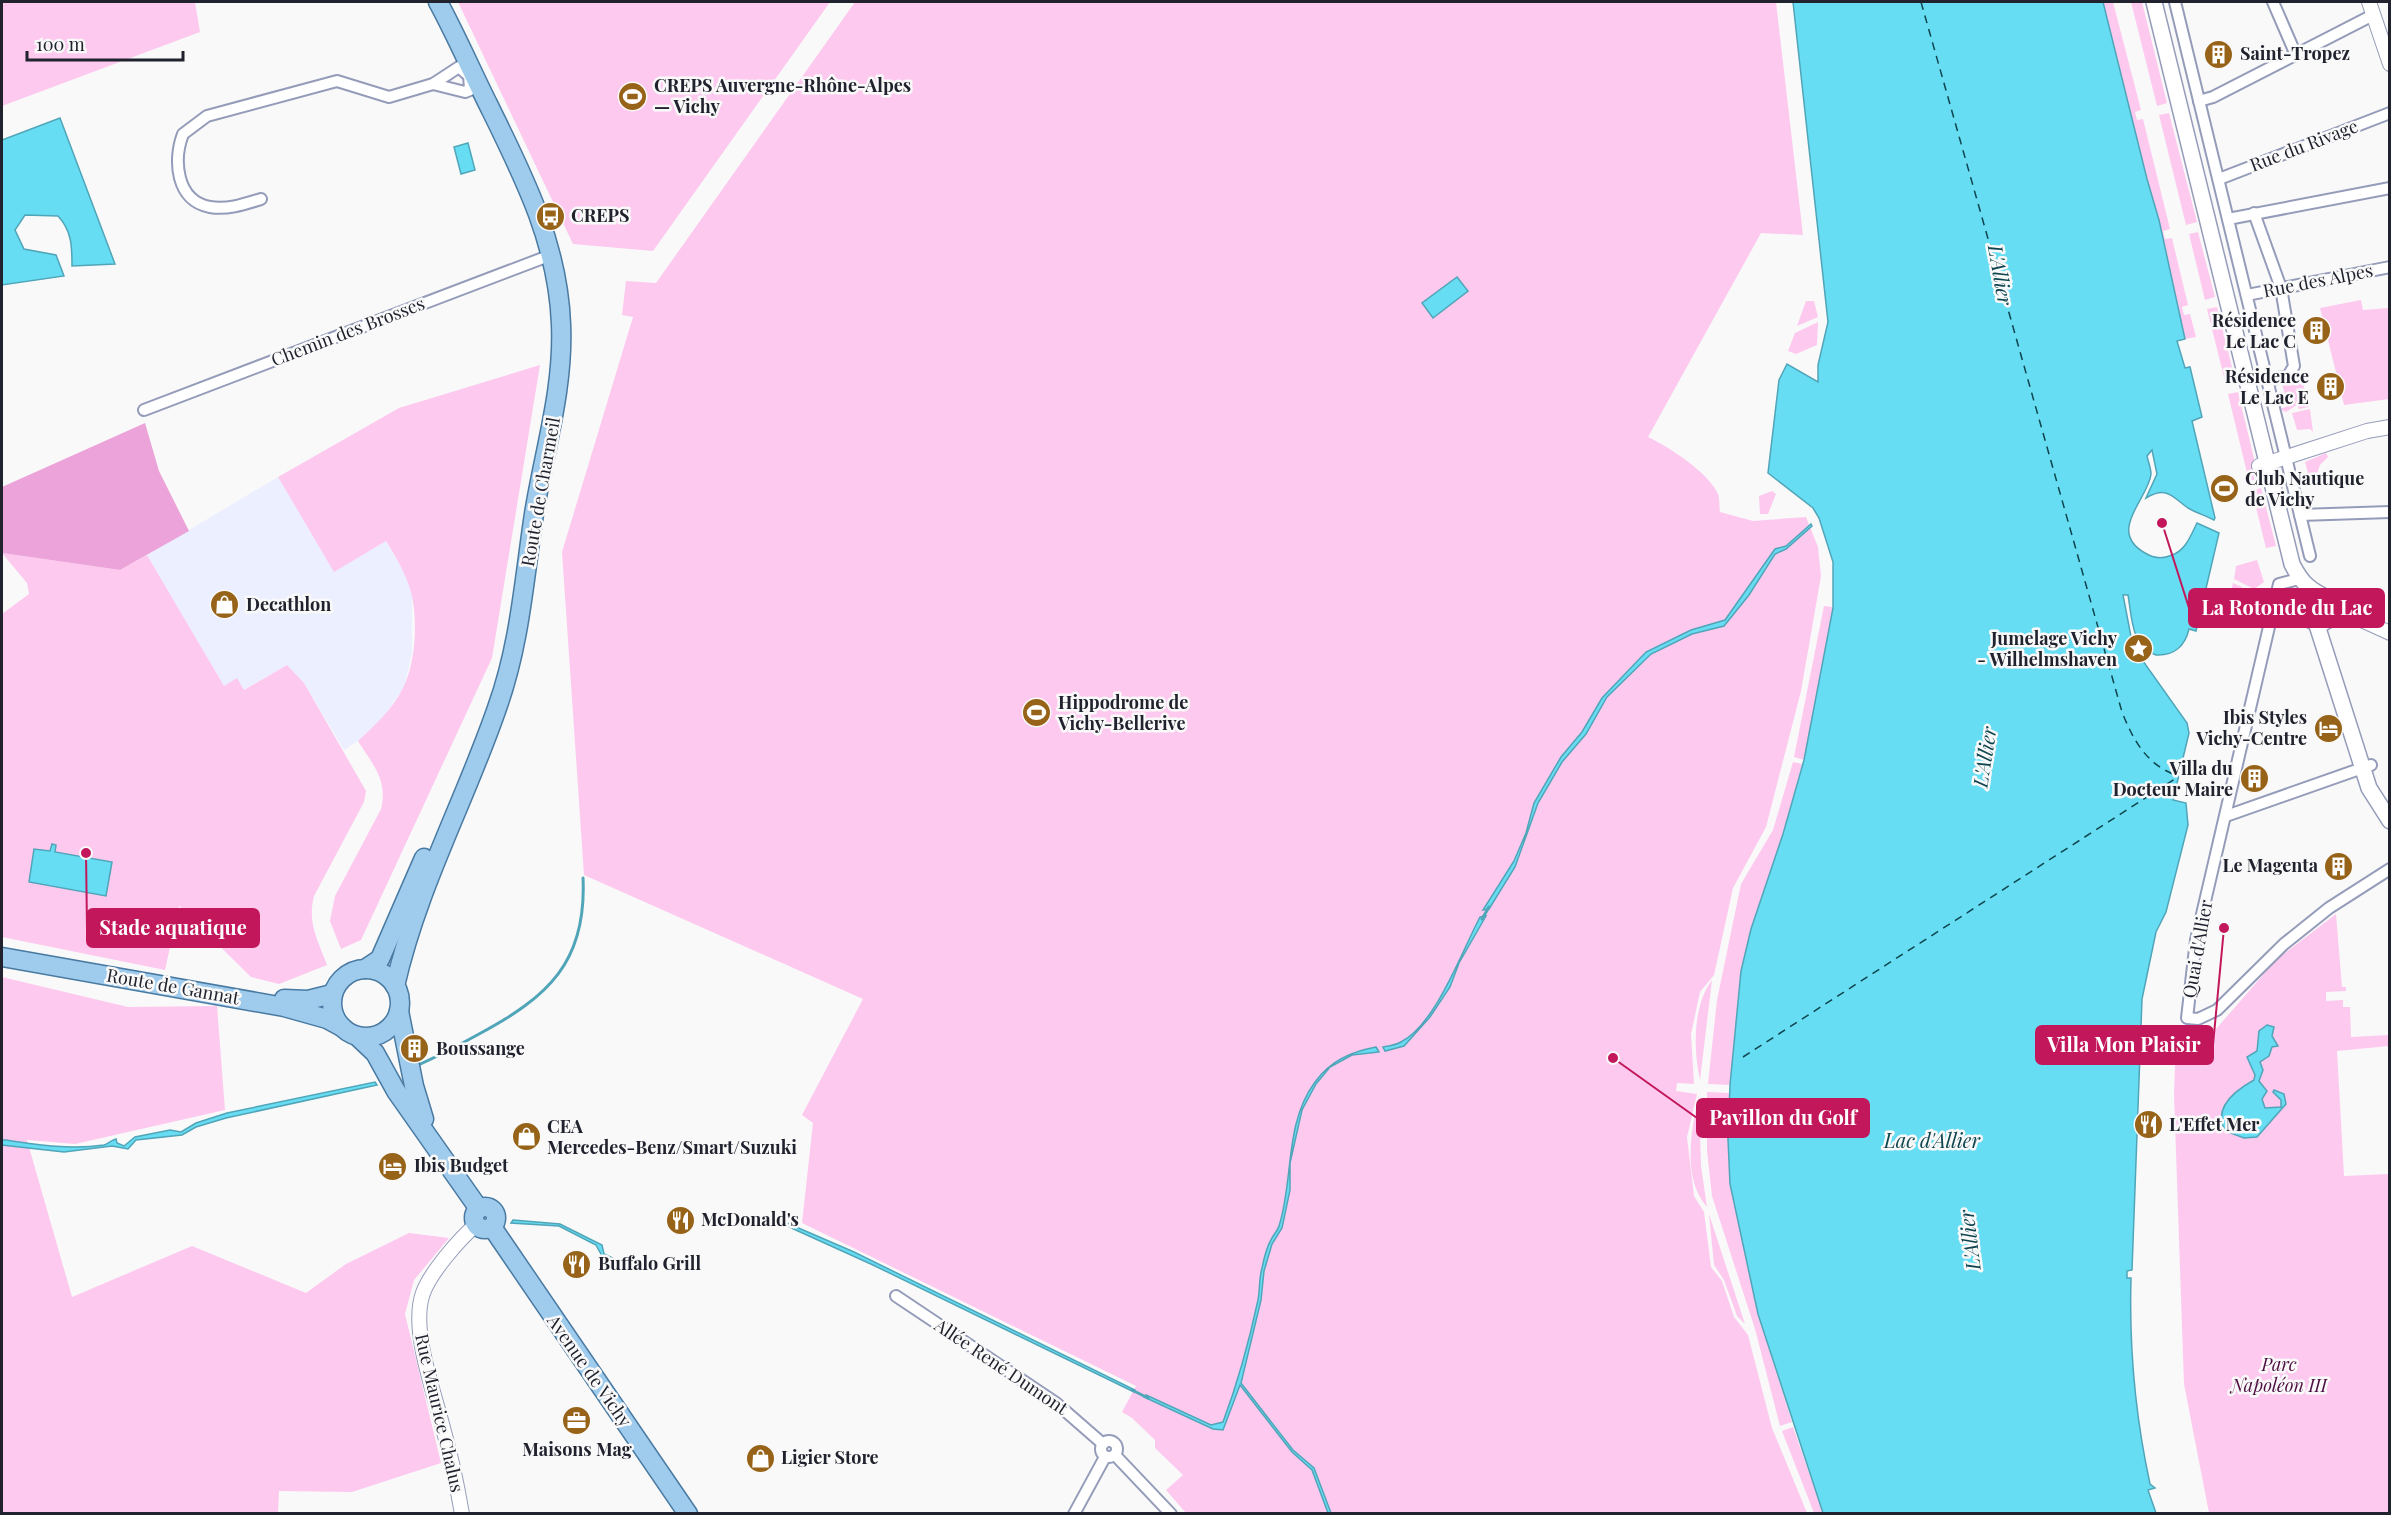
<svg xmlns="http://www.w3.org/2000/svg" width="2391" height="1515" viewBox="0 0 2391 1515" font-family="'Playfair Display',serif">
	<rect width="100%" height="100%" fill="#f9f9f9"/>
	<polygon fill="#ebefff" points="278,477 334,571 386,541 406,576 412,594 412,653 404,687 385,715 358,741 344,750 304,683 287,665 243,690 224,686 147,555"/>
	<g fill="#fdc9ef">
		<polygon points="2,2 195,2 200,32 2,106"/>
		<polygon points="458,2 830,2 653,251 573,244"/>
		<path d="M 855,2 L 1776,2 L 1803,235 L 1761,233 L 1648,437 C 1669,447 1708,472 1718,494 C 1720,499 1719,507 1720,512 L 1753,521 L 1806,517 L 1818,547 L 1821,576 L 1801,691 L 1766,827 L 1733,888 L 1714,975 L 1700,992 L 1691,1034 L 1694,1084 L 1677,1083 L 1676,1091 L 1697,1094 L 1687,1137 L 1694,1196 L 1704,1212 L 1711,1267 L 1722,1281 L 1734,1317 L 1748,1335 L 1772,1428 L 1807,1513 L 1186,1513 L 1166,1490 L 1183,1475 L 1155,1448 L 1155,1440 L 1132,1418 L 1122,1412 L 1136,1386 L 802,1223 L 813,1123 L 802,1115 L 863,999 L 584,875 L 562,552 L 633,317 L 622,315 L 626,281 L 656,283 Z"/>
		<polygon points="2103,2 2113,2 2141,110 2135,112 2137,120 2143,119 2170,229 2163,231 2165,239 2172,238 2188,305 2182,307 2184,315 2190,314 2196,337 2185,339 2159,220 2147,179"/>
		<polygon points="2131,2 2142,2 2167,103 2157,106"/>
		<polygon points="2169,113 2197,222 2186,225 2159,115"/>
		<polygon points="2198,232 2215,297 2205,300 2189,234"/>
		<polygon points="2361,300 2363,310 2389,308 2389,399 2344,405 2320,308"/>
		<polygon points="1806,301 1814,301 1818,317 1797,326"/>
		<polygon points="2217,307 2236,383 2226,385 2207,309"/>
		<polygon points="1818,322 1817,345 1796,354 1788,351 1795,333"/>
		<path d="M 540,365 L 492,658 L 361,940 L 341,949 L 330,921 L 335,896 L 381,809 C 388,780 373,765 358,741 C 375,725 392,710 403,688 C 416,662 418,619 411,592 C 406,574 396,557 386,541 L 334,572 L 278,477 L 399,408 Z"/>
		<polygon points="2301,375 2309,407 2299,409 2297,405 2286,412 2280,409 2288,406 2282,384"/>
		<polygon points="2238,392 2259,479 2249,481 2228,394"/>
		<polygon points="2310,409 2313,432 2310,429 2297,430 2292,413"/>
		<polygon points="2326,453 2328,457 2320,465 2316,476 2309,477 2305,462"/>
		<polygon points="2261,488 2276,546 2266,548 2252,491"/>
		<polygon points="1772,491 1776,494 1768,514 1760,514 1759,496"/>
		<path d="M 2,553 L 120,570 L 147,555 L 224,686 L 237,678 L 244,690 L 287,665 L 304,683 L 366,791 L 364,802 L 314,896 C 307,923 318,940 327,965 L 279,984 L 251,977 L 179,906 L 165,970 L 2,937 L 2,614 L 29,594 L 27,583 Z"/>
		<polygon points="2257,560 2264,582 2254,589 2234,579 2236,566"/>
		<polygon points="2233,583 2242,587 2235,612 2226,610"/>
		<polygon points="1824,606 1833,607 1804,760 1794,757"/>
		<polygon points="1793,762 1802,764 1783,834 1751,929 1741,971 1730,1085 1708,1084 1717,1000 1741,884 1773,830"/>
		<polygon points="2336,914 2342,987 2346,987 2346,991 2326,992 2326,1001 2343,1000 2343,1007 2350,1007 2351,1037 2389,1035 2389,1046 2337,1051 2344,1176 2389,1174 2389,1513 2209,1513 2184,1384 2174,1094 2176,1037 2209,1037 2276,960"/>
		<polygon points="2,977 128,1007 217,1006 225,1110 75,1144 27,1140 72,1297 192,1246 306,1293 346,1264 409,1233 449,1238 414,1280 405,1314 441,1463 352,1492 279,1491 278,1513 2,1514"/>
		<path d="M 1712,980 L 1700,1080 C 1693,1049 1693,1005 1712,980 Z"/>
		<polygon points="1707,1092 1729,1093 1730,1184 1758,1314 1792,1422 1780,1426 1755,1329 1712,1196 1707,1151"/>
		<path d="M 1699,1096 L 1701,1166 L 1707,1207 C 1682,1178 1691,1130 1699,1096 Z"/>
		<polygon points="1709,1214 1745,1324 1737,1316 1724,1280 1714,1265"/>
		<polygon points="1793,1427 1823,1513 1814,1513 1782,1431"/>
	</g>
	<polygon fill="#eca3d9" points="145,423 159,471 189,531 120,570 2,553 2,487"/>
	<g fill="#66ddf3" stroke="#51a5b8" stroke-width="1.5">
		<path d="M 1793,2 L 2103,2 L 2147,179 L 2159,220 L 2185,339 L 2177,341 L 2185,368 L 2190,367 L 2202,417 L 2192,421 L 2215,518 L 2214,520 C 2206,516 2195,512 2188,508 C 2173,498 2168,485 2146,498 L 2157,474 L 2152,450 L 2147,456 C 2148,461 2151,468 2151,474 C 2149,498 2106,531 2145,553 C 2153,558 2163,559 2172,555 C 2186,550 2191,535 2197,523 L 2219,533 L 2196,631 L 2189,629 C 2185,646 2174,656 2156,655 C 2131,647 2132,617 2128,595 L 2123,595 L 2133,647 L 2187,723 L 2189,733 L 2173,800 L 2186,803 L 2188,825 L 2166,912 L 2156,932 L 2142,999 L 2132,1270 L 2127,1271 L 2127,1278 L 2131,1278 C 2129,1348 2135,1415 2150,1484 L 2155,1488 L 2148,1490 L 2156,1513 L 1823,1513 L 1758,1314 L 1730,1184 L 1728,1139 L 1730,1085 L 1741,971 L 1751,929 L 1783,834 L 1804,760 L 1833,608 L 1833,562 L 1819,518 L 1813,508 L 1768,473 L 1779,380 L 1787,364 L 1818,382 L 1818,365 L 1828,322 Z"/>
		<path d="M 60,118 L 115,264 L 72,266 C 72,247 72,231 58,216 L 25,215 L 15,230 L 24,249 L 56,255 L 64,276 L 2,285 L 2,140 Z"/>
		<polygon points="468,143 475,170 461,174 454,147"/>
		<polygon points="1457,277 1468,291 1433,318 1422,303"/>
		<polygon points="1811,524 1812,526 1786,549 1775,554 1749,595 1724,626 1692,634 1651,654 1607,697 1586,734 1562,762 1538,803 1515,867 1489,909 1483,910 1514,861 1526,833 1534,803 1561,757 1582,732 1602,698 1646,652 1691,630 1725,620 1775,549 1786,546"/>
		<polygon points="52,844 56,845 55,852 112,862 106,896 29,882 34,849 50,851"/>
		<path d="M 1486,916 L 1459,963 L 1450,987 L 1430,1017 L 1404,1046 L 1385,1051 L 1383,1047 C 1389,1046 1396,1045 1401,1042 C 1436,1024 1462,951 1480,917 Z"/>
		<path d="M 2267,1025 L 2274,1027 L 2272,1036 L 2278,1046 L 2272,1047 L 2269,1056 L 2260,1062 L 2263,1070 L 2259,1081 L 2267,1091 L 2262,1099 L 2265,1108 L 2281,1107 L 2281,1100 L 2273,1092 L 2274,1090 L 2284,1094 L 2286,1104 L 2257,1137 L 2244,1138 L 2225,1131 C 2212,1107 2236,1090 2254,1080 L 2255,1075 L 2247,1057 L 2257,1051 L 2259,1031 Z"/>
		<path d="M 1376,1047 L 1379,1052 L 1352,1055 L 1330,1067 L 1316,1084 L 1302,1110 L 1290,1163 L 1290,1190 L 1282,1228 L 1272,1244 L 1264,1271 L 1261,1300 L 1241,1383 L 1293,1450 L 1314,1468 L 1331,1513 L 1328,1513 L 1312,1470 L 1292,1452 L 1240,1385 L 1223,1430 L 1213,1429 L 1144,1397 L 1146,1395 L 1211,1425 L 1223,1422 C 1238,1382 1249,1342 1258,1300 C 1260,1289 1259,1278 1262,1268 C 1264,1258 1267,1246 1272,1238 C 1274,1234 1278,1230 1279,1226 C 1294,1179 1284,1124 1315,1082 C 1331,1060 1351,1052 1376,1047 Z"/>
		<path d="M 375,1082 L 377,1085 L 226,1118 L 196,1127 L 182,1135 L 136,1140 L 128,1149 L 112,1146 L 64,1152 L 2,1145 L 2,1140 L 6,1140 C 39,1145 71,1150 104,1145 C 108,1144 111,1140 116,1139 L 117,1143 L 124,1146 L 135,1137 L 170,1130 L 181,1132 L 196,1123 L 227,1113 Z"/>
		<polygon points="513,1220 560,1224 602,1245 604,1254 621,1262 620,1266 602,1256 596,1245 559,1226 511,1223"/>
		<polygon points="780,1220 854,1252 1135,1390 1134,1392 873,1265 778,1222"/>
	</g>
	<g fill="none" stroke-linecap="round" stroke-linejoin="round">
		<g stroke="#51a5b8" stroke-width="3">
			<polyline points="1482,919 1489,907"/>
			<path d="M 418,1065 C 439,1056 459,1045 479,1034 C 548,997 587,962 583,878"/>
			<polyline points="1132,1390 1148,1398"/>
		</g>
		<g stroke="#0f454e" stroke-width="1.5" stroke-dasharray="8 6" stroke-linecap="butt">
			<path d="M 1921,2 L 2122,712 C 2134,742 2147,765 2178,776"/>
			<polyline points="1743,1057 2178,777"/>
		</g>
		<defs>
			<g id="minor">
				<polyline points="2175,2 2310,556"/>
				<polyline points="2273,2 2296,55"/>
				<polyline points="433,84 465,92 470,90 469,74"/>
				<polyline points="2199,101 2213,97 2373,15"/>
				<polyline points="2219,179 2390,113"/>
				<path d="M 261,199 C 245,204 228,210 210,207 C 176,201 173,160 183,134 L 207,116 L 337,81 L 389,97 L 433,84 L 459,67 L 470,77"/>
				<polyline points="2254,213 2281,288 2294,366 2288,376 2268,380"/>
				<polyline points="2228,219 2390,188"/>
				<polyline points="2247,295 2390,267"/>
				<polyline points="144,410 551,255"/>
				<polyline points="2300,515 2390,512"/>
				<polyline points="2299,579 2279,584 2196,940 2187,1018 2198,1019 2217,1010 2284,944 2329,908 2390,869"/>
				<polyline points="2226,816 2371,765"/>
				<polyline points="896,1296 1056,1403 1103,1444"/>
				<circle cx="1109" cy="1449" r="8"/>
				<polyline points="1115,1455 1171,1514"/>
				<polyline points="1074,1514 1105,1457"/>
			</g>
			<g id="tertiary">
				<polyline points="2369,2 2390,64"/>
				<polyline points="2259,466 2367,431 2390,427"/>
				<polyline points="2335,608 2390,633"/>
				<path d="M 462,1514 C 457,1485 451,1456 443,1428 C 434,1391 410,1329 423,1293 C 430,1273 460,1238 477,1224"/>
			</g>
			<g id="secondary">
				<path d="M 2154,2 L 2292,564 C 2302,584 2310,590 2329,599 L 2335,608 L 2332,618 L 2323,623 L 2312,621 L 2307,611 L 2310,601 L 2319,596"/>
				<polyline points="2316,622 2369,788 2390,821"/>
			</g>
			<g id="primary">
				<polyline points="2,957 284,1007 327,1019 342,1027"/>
				<polyline points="365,969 380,959 424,858"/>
				<circle cx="366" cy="1003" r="34"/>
				<path d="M 395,986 C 417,888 465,801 497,708 C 520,644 524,580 534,514 C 544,451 564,389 561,324 C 558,243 523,175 488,104 C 471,70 456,35 438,2"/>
				<polyline points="284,999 308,1000 332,994"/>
				<polyline points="399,1011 414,1086 424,1119"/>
				<polyline points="357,1036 375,1053 396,1091 479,1209"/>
				<circle cx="485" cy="1218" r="11"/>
				<polyline points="492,1227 688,1514"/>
			</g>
		</defs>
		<use href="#minor" stroke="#959cb9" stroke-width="14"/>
		<use href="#tertiary" stroke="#959cb9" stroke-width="16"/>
		<use href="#secondary" stroke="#959cb9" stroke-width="18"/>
		<use href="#primary" stroke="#497aa2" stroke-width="21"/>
		<use href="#minor" stroke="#fff" stroke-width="10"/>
		<use href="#tertiary" stroke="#fff" stroke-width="14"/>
		<use href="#secondary" stroke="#fff" stroke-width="15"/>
		<use href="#primary" stroke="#9fcbec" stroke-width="18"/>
	</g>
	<defs>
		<symbol id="building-disc" viewBox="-11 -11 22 22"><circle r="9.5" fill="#976318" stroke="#f9f9f9"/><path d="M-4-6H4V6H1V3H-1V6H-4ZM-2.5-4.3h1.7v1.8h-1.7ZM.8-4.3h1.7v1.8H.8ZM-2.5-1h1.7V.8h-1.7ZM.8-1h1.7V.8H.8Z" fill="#fff"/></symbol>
		<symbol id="stadium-disc" viewBox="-11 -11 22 22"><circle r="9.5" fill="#976318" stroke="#f9f9f9"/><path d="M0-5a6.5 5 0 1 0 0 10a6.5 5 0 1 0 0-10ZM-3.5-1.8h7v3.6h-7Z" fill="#fff"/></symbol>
		<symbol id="bus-disc" viewBox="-11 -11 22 22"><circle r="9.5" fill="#976318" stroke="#f9f9f9"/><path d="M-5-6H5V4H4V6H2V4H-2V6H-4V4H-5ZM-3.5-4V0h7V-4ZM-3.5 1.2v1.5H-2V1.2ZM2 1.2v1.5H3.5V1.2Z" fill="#fff"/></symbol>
		<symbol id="shop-disc" viewBox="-11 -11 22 22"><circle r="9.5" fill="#976318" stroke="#f9f9f9"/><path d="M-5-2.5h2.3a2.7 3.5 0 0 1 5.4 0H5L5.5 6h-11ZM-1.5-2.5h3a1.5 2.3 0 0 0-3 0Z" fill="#fff"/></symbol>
		<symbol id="sight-disc" viewBox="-11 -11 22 22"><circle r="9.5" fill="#976318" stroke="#f9f9f9"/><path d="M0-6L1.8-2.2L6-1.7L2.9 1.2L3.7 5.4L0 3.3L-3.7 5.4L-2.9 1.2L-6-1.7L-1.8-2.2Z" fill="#fff"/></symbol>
		<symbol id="hotel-disc" viewBox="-11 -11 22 22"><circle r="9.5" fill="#976318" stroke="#f9f9f9"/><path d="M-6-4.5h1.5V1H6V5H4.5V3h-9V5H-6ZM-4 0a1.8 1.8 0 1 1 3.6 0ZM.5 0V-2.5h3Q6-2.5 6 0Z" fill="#fff"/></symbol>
		<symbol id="restaurant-disc" viewBox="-11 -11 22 22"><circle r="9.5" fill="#976318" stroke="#f9f9f9"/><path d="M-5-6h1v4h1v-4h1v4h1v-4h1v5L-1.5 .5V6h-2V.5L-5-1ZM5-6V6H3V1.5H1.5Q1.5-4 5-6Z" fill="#fff"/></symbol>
		<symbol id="office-disc" viewBox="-11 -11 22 22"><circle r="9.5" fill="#976318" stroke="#f9f9f9"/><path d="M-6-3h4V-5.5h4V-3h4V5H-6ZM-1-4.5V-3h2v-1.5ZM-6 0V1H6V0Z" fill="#fff"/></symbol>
	</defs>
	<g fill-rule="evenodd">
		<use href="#building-disc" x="2202" y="38" width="33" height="33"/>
		<use href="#stadium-disc" x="616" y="80" width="33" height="33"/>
		<use href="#bus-disc" x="534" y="200" width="33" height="33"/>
		<use href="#building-disc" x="2300" y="314" width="33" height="33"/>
		<use href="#building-disc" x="2314" y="370" width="33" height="33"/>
		<use href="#stadium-disc" x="2208" y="472" width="33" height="33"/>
		<use href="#shop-disc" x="208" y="588" width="33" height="33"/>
		<use href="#sight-disc" x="2122" y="632" width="33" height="33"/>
		<use href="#stadium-disc" x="1020" y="696" width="33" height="33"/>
		<use href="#hotel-disc" x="2312" y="712" width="33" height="33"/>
		<use href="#building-disc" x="2238" y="762" width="33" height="33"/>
		<use href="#building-disc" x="2322" y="850" width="33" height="33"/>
		<use href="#building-disc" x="398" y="1032" width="33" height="33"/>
		<use href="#restaurant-disc" x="2132" y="1108" width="33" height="33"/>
		<use href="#shop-disc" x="510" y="1120" width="33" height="33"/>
		<use href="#hotel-disc" x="376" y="1150" width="33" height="33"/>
		<use href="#restaurant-disc" x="664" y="1204" width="33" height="33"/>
		<use href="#restaurant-disc" x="560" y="1248" width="33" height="33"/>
		<use href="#office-disc" x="560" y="1404" width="33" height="33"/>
		<use href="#shop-disc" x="744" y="1442" width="33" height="33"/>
	</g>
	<g text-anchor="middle" stroke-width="5" stroke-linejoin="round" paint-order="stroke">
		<g font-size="18" font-weight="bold" fill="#20222e" stroke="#f9f9f9" text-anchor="start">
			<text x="2240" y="60">Saint-Tropez</text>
			<text x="654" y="92">CREPS Auvergne-Rhône-Alpes<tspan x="654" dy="21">— Vichy</tspan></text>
			<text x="571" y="222">CREPS</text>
			<text x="2296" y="327" text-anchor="end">Résidence<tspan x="2296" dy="21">Le Lac C</tspan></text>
			<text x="2309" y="383" text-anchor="end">Résidence<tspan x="2309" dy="21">Le Lac E</tspan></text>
			<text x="2245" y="485">Club Nautique<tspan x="2245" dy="21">de Vichy</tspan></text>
			<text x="246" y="611">Decathlon</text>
			<text x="2117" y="645" text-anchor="end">Jumelage Vichy<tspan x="2117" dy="21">- Wilhelmshaven</tspan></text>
			<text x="1058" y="709">Hippodrome de<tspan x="1058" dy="21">Vichy-Bellerive</tspan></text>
			<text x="2307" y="724" text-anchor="end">Ibis Styles<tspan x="2307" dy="21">Vichy-Centre</tspan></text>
			<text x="2233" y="775" text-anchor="end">Villa du<tspan x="2233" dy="21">Docteur Maire</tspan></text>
			<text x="2318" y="872" text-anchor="end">Le Magenta</text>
			<text x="436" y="1055">Boussange</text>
			<text x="2169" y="1131">L'Effet Mer</text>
			<text x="547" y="1133">CEA<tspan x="547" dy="21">Mercedes-Benz/Smart/Suzuki</tspan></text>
			<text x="414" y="1172">Ibis Budget</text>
			<text x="701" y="1226">McDonald's</text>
			<text x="598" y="1270">Buffalo Grill</text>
			<text x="577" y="1456" text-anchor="middle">Maisons Mag</text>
			<text x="781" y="1464">Ligier Store</text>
		</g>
		<g font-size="18" fill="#20222e" stroke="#f9f9f9">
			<text transform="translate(2304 146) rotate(-21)" y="6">Rue du Rivage</text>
			<text transform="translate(2318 281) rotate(-11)" y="6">Rue des Alpes</text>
			<text transform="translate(348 332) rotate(-21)" y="6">Chemin des Brosses</text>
			<text transform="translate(541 492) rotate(-80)" y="6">Route de Charmeil</text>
			<text transform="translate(2198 949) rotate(-80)" y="6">Quai d'Allier</text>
			<text transform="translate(173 987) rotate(10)" y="6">Route de Gannat</text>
			<text transform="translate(1001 1367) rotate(34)" y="6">Allée René Dumont</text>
			<text transform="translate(589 1371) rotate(55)" y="6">Avenue de Vichy</text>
			<text transform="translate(439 1413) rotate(77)" y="6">Rue Maurice Chalus</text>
		</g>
		<g font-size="18" font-style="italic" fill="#4e0e42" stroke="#f9f9f9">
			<text x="2279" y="1371">Parc<tspan x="2279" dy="21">Napoléon III</tspan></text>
		</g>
		<g font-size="20" font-style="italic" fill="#0f454e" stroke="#f9f9f9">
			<text transform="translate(2000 275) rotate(80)" y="7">L'Allier</text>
			<text transform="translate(1985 757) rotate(-81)" y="7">L'Allier</text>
			<text x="1932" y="1148">Lac d'Allier</text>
			<text transform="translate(1970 1240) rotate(-97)" y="7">L'Allier</text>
		</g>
	</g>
	<path fill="none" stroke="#c2185b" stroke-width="2" d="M2162 523L2189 608M86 853L87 928M2224 928L2213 1045M1613 1058L1697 1118"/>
	<g fill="#c2185b" stroke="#f9f9f9" stroke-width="2">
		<circle cx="2162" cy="523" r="6"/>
		<circle cx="86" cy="853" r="6"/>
		<circle cx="2224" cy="928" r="6"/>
		<circle cx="1613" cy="1058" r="6"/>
	</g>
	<g fill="#c2185b" stroke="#c2185b" stroke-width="2">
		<rect x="2189" y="589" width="195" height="38" rx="6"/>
		<rect x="87" y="909" width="172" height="38" rx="6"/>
		<rect x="2036" y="1026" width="177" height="38" rx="6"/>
		<rect x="1697" y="1099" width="172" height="38" rx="6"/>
	</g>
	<g font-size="20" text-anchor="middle" font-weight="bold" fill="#fff">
		<text x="2287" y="615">La Rotonde du Lac</text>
		<text x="173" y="935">Stade aquatique</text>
		<text x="2124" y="1052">Villa Mon Plaisir</text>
		<text x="1783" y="1125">Pavillon du Golf</text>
	</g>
	<rect width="2391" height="1515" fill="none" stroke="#20222e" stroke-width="6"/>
	<path d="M27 51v9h156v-9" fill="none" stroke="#20222e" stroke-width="3"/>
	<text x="36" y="51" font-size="18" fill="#20222e" stroke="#f9f9f9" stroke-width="4.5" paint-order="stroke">100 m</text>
</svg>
